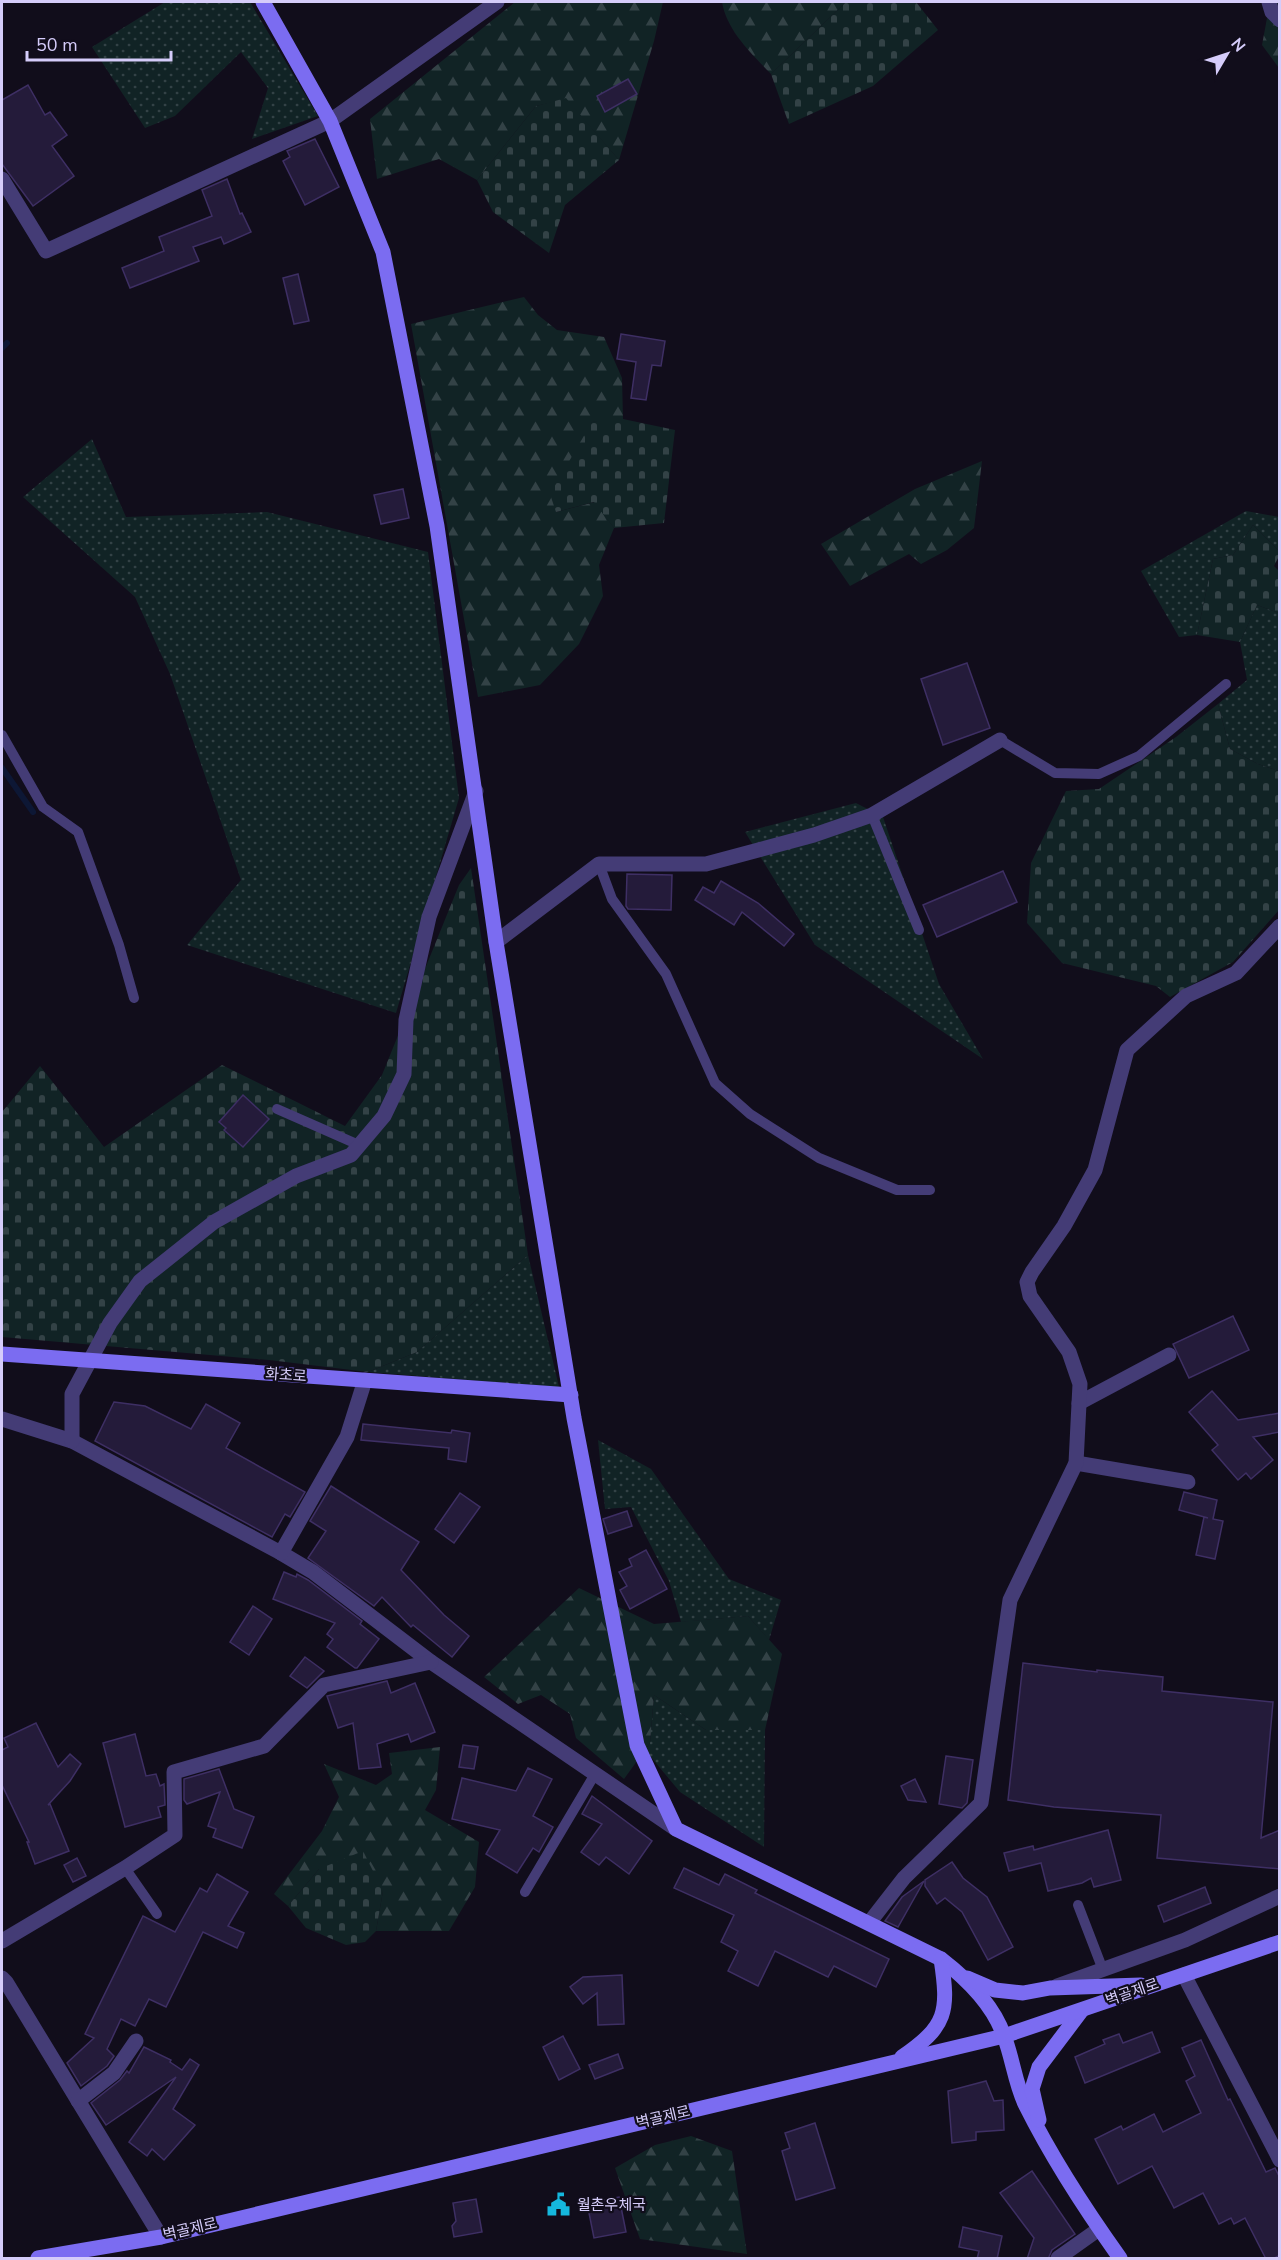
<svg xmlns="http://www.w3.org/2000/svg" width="1281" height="2260" viewBox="0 0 1281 2260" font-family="'Nunito Sans','Noto Sans KR',sans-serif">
	<defs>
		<pattern id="grass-dots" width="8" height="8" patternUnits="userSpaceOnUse" patternTransform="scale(1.5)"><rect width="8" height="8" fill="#112325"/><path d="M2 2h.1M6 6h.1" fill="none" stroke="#334246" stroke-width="1.8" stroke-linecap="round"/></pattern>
		<pattern id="forest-firs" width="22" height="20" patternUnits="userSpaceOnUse" patternTransform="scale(1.5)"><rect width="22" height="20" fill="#112325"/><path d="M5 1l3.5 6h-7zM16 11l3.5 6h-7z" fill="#334246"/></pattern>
		<pattern id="cemetery-stones" width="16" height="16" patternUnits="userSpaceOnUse" patternTransform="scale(1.5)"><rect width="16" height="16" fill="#112325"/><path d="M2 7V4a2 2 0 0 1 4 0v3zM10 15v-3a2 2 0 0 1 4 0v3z" fill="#334246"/></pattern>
	</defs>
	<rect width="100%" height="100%" fill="#110d1b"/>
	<g fill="url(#grass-dots)">
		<polygon points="165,2 250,2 318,116 252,139 268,88 241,52 175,116 145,128 92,47"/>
		<polygon points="92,439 126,517 267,512 428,552 459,798 396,1013 187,945 241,880 170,674 135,597 23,497"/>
		<polygon points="1246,511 1279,517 1279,551 1253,525 1233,555 1213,559 1197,635 1179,637 1141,571"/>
		<polygon points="1257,605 1279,613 1279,771 1258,764 1230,749 1218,704 1247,680 1240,642"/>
		<polygon points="856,803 883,817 939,984 983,1059 815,945 745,832"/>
		<polygon points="528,1255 559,1387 368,1372 417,1352"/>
		<polygon points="598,1440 651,1469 729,1579 781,1600 769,1640 748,1616 681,1622 669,1581 631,1507 605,1509"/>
		<polygon points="654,1695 706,1730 765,1730 764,1847 680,1792 645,1750 650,1743"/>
	</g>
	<g fill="url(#forest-firs)">
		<polygon points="515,2 663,2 654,41 619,160 566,99 536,106 477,180 439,159 377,179 370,119"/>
		<path d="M 722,2 L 846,2 L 771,74 C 751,53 727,31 722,2 Z"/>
		<polygon points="1270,2 1279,2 1279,68 1262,45"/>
		<polygon points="524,297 538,315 557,330 604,337 622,378 623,419 592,422 556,512 595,502 614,528 599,565 603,596 579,644 540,685 478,697 411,324"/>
		<polygon points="982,461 974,528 947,550 921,564 909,554 850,586 821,544 915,489"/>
		<polygon points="579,1588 654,1624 748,1616 782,1654 765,1730 706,1730 654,1695 650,1743 624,1779 576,1738 570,1714 541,1695 518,1704 484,1677"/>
		<polygon points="440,1747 436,1790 425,1810 479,1842 475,1887 449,1931 376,1931 383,1891 319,1869 288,1906 274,1894 322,1831 339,1797 324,1764 376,1785 392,1774 389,1753"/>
		<polygon points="691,2136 732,2151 747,2254 640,2239 615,2168 655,2145"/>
	</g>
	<g fill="url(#cemetery-stones)">
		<polygon points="846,2 916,2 938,30 873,86 789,124 771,74"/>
		<polygon points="566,98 619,160 565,205 549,253 493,212 477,180 536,106"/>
		<polygon points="608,419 623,419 675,430 664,523 614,528 594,502 556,512 550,494 592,422"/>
		<polygon points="1253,525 1279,551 1279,556 1274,566 1279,571 1279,613 1257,605 1240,642 1197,635 1213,559 1233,555"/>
		<polygon points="1218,704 1230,749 1258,764 1279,771 1279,910 1233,962 1170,997 1156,986 1062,963 1027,923 1031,863 1066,791 1099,789 1176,737"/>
		<polygon points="471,868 528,1255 417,1352 368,1372 269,1360 2,1337 2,1112 40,1066 104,1147 222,1065 345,1126 382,1075 459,885"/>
		<polygon points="363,1851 383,1891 376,1931 365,1942 346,1945 306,1928 288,1906 319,1869"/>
	</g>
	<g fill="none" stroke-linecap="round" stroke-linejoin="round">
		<g stroke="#0d1735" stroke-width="6">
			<polyline points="2,348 7,343"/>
			<polyline points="2,768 33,812"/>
		</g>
	</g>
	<g fill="#241b3a" stroke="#3e2f64" stroke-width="1.5">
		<polygon points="628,79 637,94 605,112 597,96"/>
		<polygon points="28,85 45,115 50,112 67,135 52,146 74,176 33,206 2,164 2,100"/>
		<polygon points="315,139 339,187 305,205 283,161 290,157 287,151"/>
		<polygon points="227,179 240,214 242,213 251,232 224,244 221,237 193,247 199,261 130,288 122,268 164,251 159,237 212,216 202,190"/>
		<polygon points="298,274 309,321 294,324 283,278"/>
		<polygon points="621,334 665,341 661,366 652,365 646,400 631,398 636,362 617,359"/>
		<polygon points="403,489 409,518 381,524 374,495"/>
		<polygon points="967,663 990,728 943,745 921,679"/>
		<polygon points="1003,871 1017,902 937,937 923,905"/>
		<polygon points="627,874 672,875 671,910 628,909 626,906"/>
		<polygon points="721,881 758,903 794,934 784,946 742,912 734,925 695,900 703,887 714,893"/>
		<polygon points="243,1095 269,1119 243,1147 224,1130 226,1128 219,1122"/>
		<polygon points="1233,1316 1249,1350 1189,1378 1173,1344"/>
		<polygon points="1212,1391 1238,1420 1280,1413 1280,1432 1253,1437 1273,1460 1251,1479 1246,1473 1238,1480 1212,1450 1218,1445 1189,1412"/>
		<polygon points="114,1402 145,1406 191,1429 206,1404 240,1423 226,1448 305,1492 290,1517 285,1514 272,1537 95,1441"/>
		<polygon points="363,1424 451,1433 452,1430 470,1433 466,1462 448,1459 449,1448 361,1440"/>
		<polygon points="331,1486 419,1542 401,1570 444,1615 469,1636 452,1657 413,1625 411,1627 382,1597 374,1606 308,1558 326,1531 310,1521"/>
		<polygon points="1184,1492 1217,1500 1213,1519 1223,1521 1215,1559 1196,1555 1204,1517 1208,1518 1179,1510"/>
		<polygon points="460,1493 480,1507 454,1543 435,1529"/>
		<polygon points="627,1511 632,1526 608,1534 603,1519"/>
		<polygon points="646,1550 667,1589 630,1609 620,1590 627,1586 619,1572 632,1566 629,1559"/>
		<polygon points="284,1572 296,1577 297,1574 308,1580 362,1621 360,1624 379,1639 357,1668 355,1668 327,1647 333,1639 327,1634 335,1623 273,1599"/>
		<polygon points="253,1606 272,1619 249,1655 230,1642"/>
		<polygon points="305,1657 324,1671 307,1688 290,1676"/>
		<polygon points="1023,1663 1097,1672 1097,1670 1163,1677 1162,1691 1273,1702 1261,1838 1280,1830 1280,1869 1157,1858 1161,1815 1054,1807 1008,1800"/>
		<polygon points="387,1681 391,1693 415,1683 435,1732 411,1742 408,1734 377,1744 381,1767 359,1769 353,1723 338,1728 327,1696"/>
		<polygon points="36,1723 58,1767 70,1754 81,1764 70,1781 48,1805 50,1804 69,1851 35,1864 27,1842 29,1842 2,1785 2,1750 8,1747 4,1738"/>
		<polygon points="135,1734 146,1776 156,1774 160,1786 164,1784 165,1805 158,1807 161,1817 125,1827 103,1743"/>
		<polygon points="463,1745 478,1747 474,1769 459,1767"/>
		<polygon points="946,1756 973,1760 967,1803 962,1808 939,1804"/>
		<polygon points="528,1768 552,1779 533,1816 553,1827 539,1852 533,1848 517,1873 486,1854 500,1830 452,1819 462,1778 516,1791"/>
		<polygon points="219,1769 234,1809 254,1817 242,1848 213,1837 216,1829 208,1826 220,1792 187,1804 184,1800 184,1779"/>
		<polygon points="915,1779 926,1802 908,1800 901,1786"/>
		<polygon points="592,1796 652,1841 629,1874 606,1857 599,1865 581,1852 602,1824 582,1814"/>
		<polygon points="1108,1830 1121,1880 1094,1887 1091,1878 1082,1883 1048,1891 1041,1863 1009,1871 1004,1853 1033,1846 1034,1850"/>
		<polygon points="77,1858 86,1876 73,1882 64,1865"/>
		<polygon points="952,1862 963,1878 987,1897 1013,1947 988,1960 962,1912 945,1898 937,1904 925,1886 925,1880"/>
		<polygon points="684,1868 719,1885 725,1874 757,1890 755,1893 889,1959 876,1987 834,1966 828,1977 775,1951 758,1986 728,1971 738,1951 721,1942 734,1915 674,1888"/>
		<polygon points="217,1874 248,1892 228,1926 244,1933 237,1948 203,1932 166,2007 149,1999 135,2026 121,2019 107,2049 114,2056 107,2066 81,2086 67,2063 94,2038 85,2034 143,1916 175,1932 200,1888 207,1892"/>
		<polygon points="924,1881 898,1927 885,1921 902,1897"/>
		<polygon points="1205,1887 1211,1903 1164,1922 1158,1906"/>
		<polygon points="622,1975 624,2024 598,2025 597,1993 583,2004 570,1987 583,1977"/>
		<polygon points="1152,2032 1160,2052 1085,2083 1075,2057 1105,2044 1103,2040 1119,2034 1123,2043"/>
		<polygon points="563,2036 580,2069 559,2080 543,2047"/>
		<polygon points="1201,2040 1228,2100 1230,2099 1266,2172 1275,2168 1280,2178 1280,2255 1273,2259 1266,2259 1245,2218 1234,2224 1231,2218 1219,2224 1203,2193 1174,2208 1152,2166 1118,2184 1095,2139 1121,2126 1123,2130 1154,2114 1163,2132 1201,2113 1186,2081 1195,2076 1182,2048"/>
		<polygon points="144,2047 171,2060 170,2062 182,2070 190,2059 199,2065 173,2109 195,2125 164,2160 152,2149 147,2156 129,2142 176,2077 106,2125 91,2103 120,2080 127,2071 129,2073"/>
		<polygon points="618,2054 623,2068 595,2079 589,2065"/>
		<polygon points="986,2081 994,2101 1003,2100 1004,2130 976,2132 976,2140 952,2143 948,2091"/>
		<polygon points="815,2123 835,2188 796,2200 782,2151 790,2148 785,2133"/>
		<polygon points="1032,2171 1075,2234 1052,2250 1048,2259 1027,2259 1034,2238 1000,2193"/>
		<polygon points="619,2197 626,2232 594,2238 587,2203"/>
		<polygon points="476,2199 482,2232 454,2237 452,2226 456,2221 453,2203"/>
		<polygon points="963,2227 1002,2236 997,2259 977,2259 979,2251 959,2247"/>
	</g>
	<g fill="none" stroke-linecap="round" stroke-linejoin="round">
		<g stroke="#443c76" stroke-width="10">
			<polyline points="2,735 43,807 78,832 119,945 134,998"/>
			<polyline points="1000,740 1055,773 1099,774 1139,756 1226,684"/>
			<polyline points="872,815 919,930"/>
			<polyline points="599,864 612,899 666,974 715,1083 750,1114 819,1158 897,1190 930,1190"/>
			<polyline points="277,1109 359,1145"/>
			<polyline points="125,1868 157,1914"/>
			<polyline points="525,1892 595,1774"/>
			<polyline points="1078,1905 1103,1970"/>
		</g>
		<g stroke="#443c76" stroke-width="15">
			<polyline points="1269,2 1272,12 1280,20"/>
			<polyline points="2,179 46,251 330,121 497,2"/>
			<polyline points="496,942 599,864 706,864 814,835 872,815 1000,740"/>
			<polyline points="1079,1403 1169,1355"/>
			<polyline points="2,1419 72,1441 281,1553 313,1572 431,1662 676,1829"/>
			<polyline points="72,1441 72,1394 110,1323 140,1281 214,1222 296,1176 351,1155 384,1116 404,1074 406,1020 429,917 476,791"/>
			<polyline points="1076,1463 1188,1482"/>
			<polyline points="281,1553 347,1437 365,1380"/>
			<polyline points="869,1923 904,1878 981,1803 1010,1600 1076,1463 1080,1384 1069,1352 1030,1296 1027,1282 1032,1272 1064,1226 1095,1170 1127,1050 1186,996 1236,973 1280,926"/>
			<polyline points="2,1941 125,1868 175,1835 174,1772 264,1746 324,1685 431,1662"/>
			<polyline points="1184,1975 1280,2160"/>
			<polyline points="2,1978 6,1982 161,2237"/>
			<polyline points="1057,1986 1185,1940 1280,1896"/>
			<polyline points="78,2101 114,2073 136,2041"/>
			<polyline points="1058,2258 1099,2229"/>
		</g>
		<g stroke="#7b6cf1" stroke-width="15">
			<path d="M 263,2 L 330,121 L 383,252 L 437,526 L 496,942 L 574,1418 L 637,1745 L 676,1829 L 941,1959 C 967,1979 993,2004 1004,2036 C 1013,2059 1015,2084 1026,2106 C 1053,2160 1085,2209 1120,2258"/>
			<polyline points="2,1354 571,1395"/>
			<polyline points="967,1978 995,1990 1023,1993 1050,1988 1141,1985"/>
			<path d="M 902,2057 C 947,2026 949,2012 941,1959"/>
			<polyline points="1039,2120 1032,2089 1039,2067 1082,2010"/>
			<polyline points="38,2258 161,2237 1004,2036 1280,1942"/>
		</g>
	</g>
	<defs>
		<symbol id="civic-bare" viewBox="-9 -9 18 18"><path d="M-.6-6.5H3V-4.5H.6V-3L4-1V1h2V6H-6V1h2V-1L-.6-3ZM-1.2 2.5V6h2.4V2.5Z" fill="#15b7dd" stroke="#110d1b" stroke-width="2.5" paint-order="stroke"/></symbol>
	</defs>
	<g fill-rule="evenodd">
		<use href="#civic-bare" x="542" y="2188" width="33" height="33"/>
	</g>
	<g text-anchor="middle" stroke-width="4.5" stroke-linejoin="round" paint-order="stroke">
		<g font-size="15" fill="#d5ccfa" stroke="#110d1b">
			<text transform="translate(286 1375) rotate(4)" y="5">화초로</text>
			<text transform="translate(1132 1992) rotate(-19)" y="5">벽골제로</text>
			<text transform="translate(663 2117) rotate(-13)" y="5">벽골제로</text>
			<text transform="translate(190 2229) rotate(-13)" y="5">벽골제로</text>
		</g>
		<g font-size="15" fill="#d5ccfa" stroke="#110d1b" text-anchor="start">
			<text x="577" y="2210">월촌우체국</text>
		</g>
	</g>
	<rect width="1281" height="2260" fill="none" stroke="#d5ccfa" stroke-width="6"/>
	<g transform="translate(1227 54) rotate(51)" stroke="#110d1b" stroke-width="4.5" paint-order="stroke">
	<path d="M0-4.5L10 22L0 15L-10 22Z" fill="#d5ccfa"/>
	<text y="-9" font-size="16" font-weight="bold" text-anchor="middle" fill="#d5ccfa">N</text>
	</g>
	<path d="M27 51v9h144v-9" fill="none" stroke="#d5ccfa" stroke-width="3"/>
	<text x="36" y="51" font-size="18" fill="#d5ccfa" stroke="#110d1b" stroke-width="4.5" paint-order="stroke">50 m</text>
</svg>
